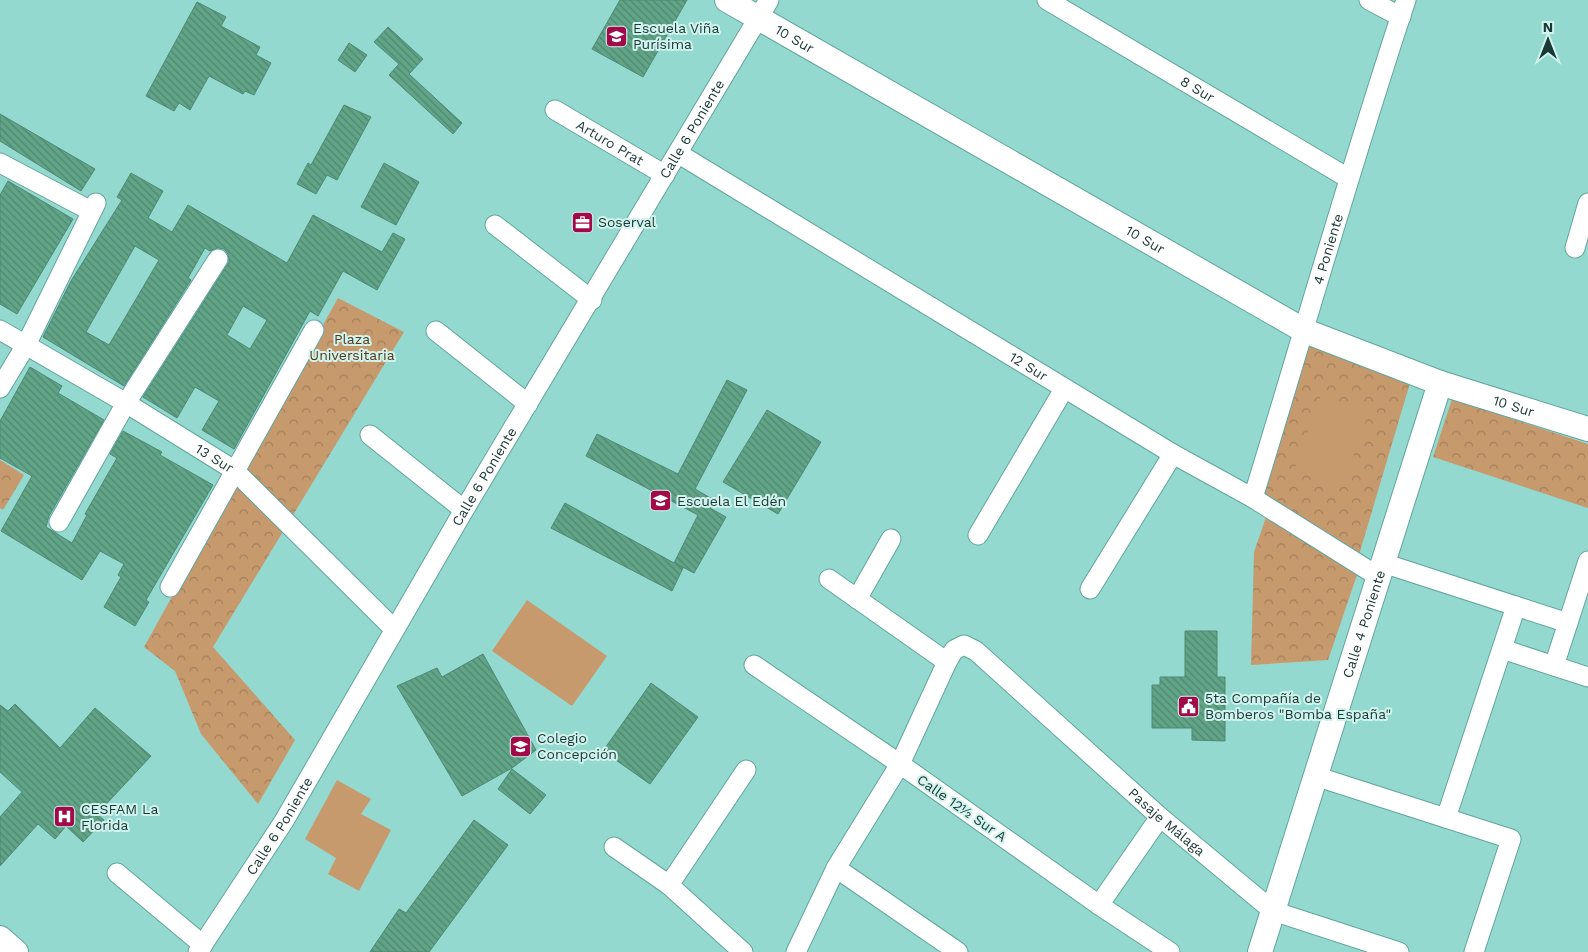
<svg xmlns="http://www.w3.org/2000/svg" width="1588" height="952" viewBox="0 0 1588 952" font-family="'Work Sans',sans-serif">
	<defs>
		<pattern id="park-crowns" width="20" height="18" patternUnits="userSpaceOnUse" patternTransform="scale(1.25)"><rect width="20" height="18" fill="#c79a6e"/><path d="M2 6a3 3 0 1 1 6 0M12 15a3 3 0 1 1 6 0" fill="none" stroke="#a17f5b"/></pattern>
		<pattern id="building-back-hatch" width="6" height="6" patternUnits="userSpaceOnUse" patternTransform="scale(1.25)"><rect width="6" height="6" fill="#61a488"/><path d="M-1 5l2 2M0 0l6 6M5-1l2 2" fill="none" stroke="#4f8770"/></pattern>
	</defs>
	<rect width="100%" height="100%" fill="#93d9d0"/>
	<g fill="url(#park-crowns)">
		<polygon points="338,298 404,332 213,647 295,740 258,804 201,734 175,671 144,647"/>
		<polygon points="1293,336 1410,383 1359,555 1247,485"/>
		<polygon points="1452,399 1588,444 1588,508 1433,457"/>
		<polygon points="0,460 24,475 3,510 0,508"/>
		<polygon points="1266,517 1357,575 1328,660 1251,665 1254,552"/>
	</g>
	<g fill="#c79a6e">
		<polygon points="1321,395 1369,412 1342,487 1294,470"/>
		<polygon points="527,600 607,656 572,706 492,651"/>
		<polygon points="337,780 371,799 361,814 391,830 359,891 328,874 336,858 305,839"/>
	</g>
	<g fill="url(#building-back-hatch)" stroke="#4f8971" fill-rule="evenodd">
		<polygon points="620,0 687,0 643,77 592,49"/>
		<polygon points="197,2 226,17 221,26 260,47 256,55 271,63 254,95 245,91 243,94 209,76 190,110 179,103 174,111 146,96"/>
		<polygon points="388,27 423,59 409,74 462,123 453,134 389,75 399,64 374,42"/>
		<polygon points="349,43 367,55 355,72 338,60"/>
		<polygon points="344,105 371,117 337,180 327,175 316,194 297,184 308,163 311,165"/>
		<polygon points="0,114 95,169 81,191 0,141"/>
		<polygon points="384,163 419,182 396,225 361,207"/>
		<path d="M 131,173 L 163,191 L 148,218 L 172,232 L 188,205 L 287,263 L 313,215 L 382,252 L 393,233 L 405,239 L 377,290 L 343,271 L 318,316 L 310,311 L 234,449 L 202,430 L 219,401 L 195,387 L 177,418 L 143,397 L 229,262 L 228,254 L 224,249 L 218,248 L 210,251 L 205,248 L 188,278 L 191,280 L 124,386 L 43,337 L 71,281 L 122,200 L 117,197 ZM 135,246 L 159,260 L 109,345 L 86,332 ZM 243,306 L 267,320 L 250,349 L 227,335 Z"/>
		<polygon points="8,181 73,219 17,314 0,304 0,195"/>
		<polygon points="30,367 62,386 58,393 104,420 49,516 46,527 72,543 87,515 85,514 117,458 110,454 123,431 162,452 160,455 213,485 146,600 149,602 135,626 104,607 121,577 118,575 124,564 100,551 82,580 1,531 32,476 0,458 0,421"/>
		<polygon points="727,380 747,390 695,489 714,500 710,508 726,517 694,573 675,563 683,568 672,591 551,528 565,503 674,563 698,515 586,456 597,434 678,474"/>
		<polygon points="767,410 821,442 778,514 723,482"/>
		<polygon points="1185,631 1217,631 1217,677 1225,677 1225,741 1192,740 1192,728 1152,728 1152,685 1160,685 1160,677 1185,677"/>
		<polygon points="483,654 536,750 512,768 462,796 397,686 437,668 442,677"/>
		<polygon points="651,683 698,717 650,784 603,751"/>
		<polygon points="15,704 60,748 95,708 151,756 97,814 104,820 83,842 66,826 55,839 38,824 0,866 0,817 22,792 0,772 0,705 8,711"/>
		<polygon points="512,769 546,795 530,814 498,789"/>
		<polygon points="474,820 508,845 429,952 370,952 399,909 406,913"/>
	</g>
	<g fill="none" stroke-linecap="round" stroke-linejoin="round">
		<defs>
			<g id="minor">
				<path id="s1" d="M 1047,0 L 1348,178"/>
				<polyline points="1369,0 1401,17"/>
				<path id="s2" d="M 555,110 L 665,175"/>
				<path id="s3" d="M 679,154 L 1173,454 L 1253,498 L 1379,577"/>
				<polyline points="0,163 91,211"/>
				<polyline points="495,225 592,300"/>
				<polyline points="1575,248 1588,203"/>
				<path id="s4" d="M 0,330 L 126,403 L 234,470 L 394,629"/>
				<polyline points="436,331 528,404"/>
				<polyline points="0,388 26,345 96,203"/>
				<polyline points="370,435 464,510"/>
				<path id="s5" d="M 1253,498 C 1304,332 1351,165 1406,0"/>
				<polyline points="59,522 126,403 218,259"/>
				<polyline points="978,535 1064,389"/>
				<polyline points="1383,563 1568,623"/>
				<polyline points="829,579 947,662"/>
				<polyline points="170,587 314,330"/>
				<polyline points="1090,589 1173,454"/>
				<polyline points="857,599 891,539"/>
				<polyline points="1502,649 1588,677"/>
				<polyline points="754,665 900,764 1099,905 1170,952"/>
				<polyline points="1554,666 1588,561"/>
				<polyline points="1315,776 1511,839 1474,952"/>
				<polyline points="1446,818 1516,606"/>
				<polyline points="614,847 669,885 743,952"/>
				<polyline points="836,868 958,952"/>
				<polyline points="117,873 203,945"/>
				<polyline points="669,885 746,770"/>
				<polyline points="1099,905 1160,817"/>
				<path id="s6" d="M 198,952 L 284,821 L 464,510 L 769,0"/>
				<path id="s7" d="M 796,952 L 836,868 L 900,764 L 947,662 L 954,650 L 964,645 L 976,651 L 1160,817 L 1273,911 L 1399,952"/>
			</g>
			<g id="tertiary">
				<path id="s8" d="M 727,0 L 1305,331 L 1440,383 L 1588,429"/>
				<polyline points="0,938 16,952"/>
				<path id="s9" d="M 1260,952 L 1440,383"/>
			</g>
		</defs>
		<use href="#minor" stroke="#61a69e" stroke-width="21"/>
		<use href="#tertiary" stroke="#61a69e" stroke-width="26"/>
		<use href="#minor" stroke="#fff" stroke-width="19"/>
		<use href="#tertiary" stroke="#fff" stroke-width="24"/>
	</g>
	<defs>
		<symbol id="school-square" viewBox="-11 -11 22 22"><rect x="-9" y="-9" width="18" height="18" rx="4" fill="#a10949" stroke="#d1f3ee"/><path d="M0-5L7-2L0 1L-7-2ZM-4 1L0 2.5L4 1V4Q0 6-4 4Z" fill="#fff"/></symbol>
		<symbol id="office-square" viewBox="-11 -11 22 22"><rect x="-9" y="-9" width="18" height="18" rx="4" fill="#a10949" stroke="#d1f3ee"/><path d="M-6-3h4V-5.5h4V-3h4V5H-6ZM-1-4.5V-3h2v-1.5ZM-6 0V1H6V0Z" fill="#fff"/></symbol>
		<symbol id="civic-square" viewBox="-11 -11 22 22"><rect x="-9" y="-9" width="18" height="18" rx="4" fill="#a10949" stroke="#d1f3ee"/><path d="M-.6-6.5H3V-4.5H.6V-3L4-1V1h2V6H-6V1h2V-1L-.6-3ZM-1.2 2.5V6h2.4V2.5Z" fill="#fff"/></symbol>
		<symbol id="hospital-square" viewBox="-11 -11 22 22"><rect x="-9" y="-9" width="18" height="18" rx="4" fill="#a10949" stroke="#d1f3ee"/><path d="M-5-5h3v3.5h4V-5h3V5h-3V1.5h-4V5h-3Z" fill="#fff"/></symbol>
	</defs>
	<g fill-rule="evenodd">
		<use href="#school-square" x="604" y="24" width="25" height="25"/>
		<use href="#office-square" x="570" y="210" width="25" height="25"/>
		<use href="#school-square" x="648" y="488" width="25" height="25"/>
		<use href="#civic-square" x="1176" y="694" width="25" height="25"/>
		<use href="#school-square" x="508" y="734" width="25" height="25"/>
		<use href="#hospital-square" x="52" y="804" width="25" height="25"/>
	</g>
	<g text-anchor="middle" stroke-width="4" stroke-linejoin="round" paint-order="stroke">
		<g font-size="14" fill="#1a3834" stroke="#d1f3ee" text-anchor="start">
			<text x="633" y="33">Escuela Viña<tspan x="633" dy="16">Purísima</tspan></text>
			<text x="598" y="227">Soserval</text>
			<text x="677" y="506">Escuela El Edén</text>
			<text x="1205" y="703">5ta Compañía de<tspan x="1205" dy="16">Bomberos "Bomba España"</tspan></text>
			<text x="537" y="743">Colegio<tspan x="537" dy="16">Concepción</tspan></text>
			<text x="81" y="814">CESFAM La<tspan x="81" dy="16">Florida</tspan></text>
		</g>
		<g font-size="14" fill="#1a3834" stroke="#d1f3ee">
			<text dy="5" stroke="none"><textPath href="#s8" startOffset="78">10 Sur</textPath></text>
			<text dy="5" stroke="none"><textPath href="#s1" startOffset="175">8 Sur</textPath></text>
			<text dy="5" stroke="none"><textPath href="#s6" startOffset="960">Calle 6 Poniente</textPath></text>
			<text dy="5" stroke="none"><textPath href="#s2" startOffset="64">Arturo Prat</textPath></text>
			<text dy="5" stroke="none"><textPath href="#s8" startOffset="482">10 Sur</textPath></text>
			<text dy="5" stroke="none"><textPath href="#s5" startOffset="260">4 Poniente</textPath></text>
			<text dy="5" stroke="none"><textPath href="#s3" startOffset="409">12 Sur</textPath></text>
			<text dy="5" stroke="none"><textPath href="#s8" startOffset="888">10 Sur</textPath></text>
			<text dy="5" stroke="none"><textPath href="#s4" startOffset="250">13 Sur</textPath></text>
			<text dy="5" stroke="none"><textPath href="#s6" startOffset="555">Calle 6 Poniente</textPath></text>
			<text dy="5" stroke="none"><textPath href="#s9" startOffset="344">Calle 4 Poniente</textPath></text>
			<text transform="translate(962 808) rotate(35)" y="5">Calle 12½ Sur A</text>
			<text dy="5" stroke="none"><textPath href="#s7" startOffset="622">Pasaje Málaga</textPath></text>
			<text dy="5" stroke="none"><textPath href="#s6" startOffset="150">Calle 6 Poniente</textPath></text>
		</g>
		<g font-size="14" fill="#583815" stroke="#d1f3ee">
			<text x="352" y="344">Plaza<tspan x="352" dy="16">Universitaria</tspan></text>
		</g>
	</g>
	<g transform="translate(1548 40)" stroke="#d1f3ee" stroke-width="4" paint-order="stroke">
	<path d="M0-4L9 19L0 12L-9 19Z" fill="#1a3834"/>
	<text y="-8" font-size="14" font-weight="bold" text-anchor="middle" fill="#1a3834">N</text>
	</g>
</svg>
